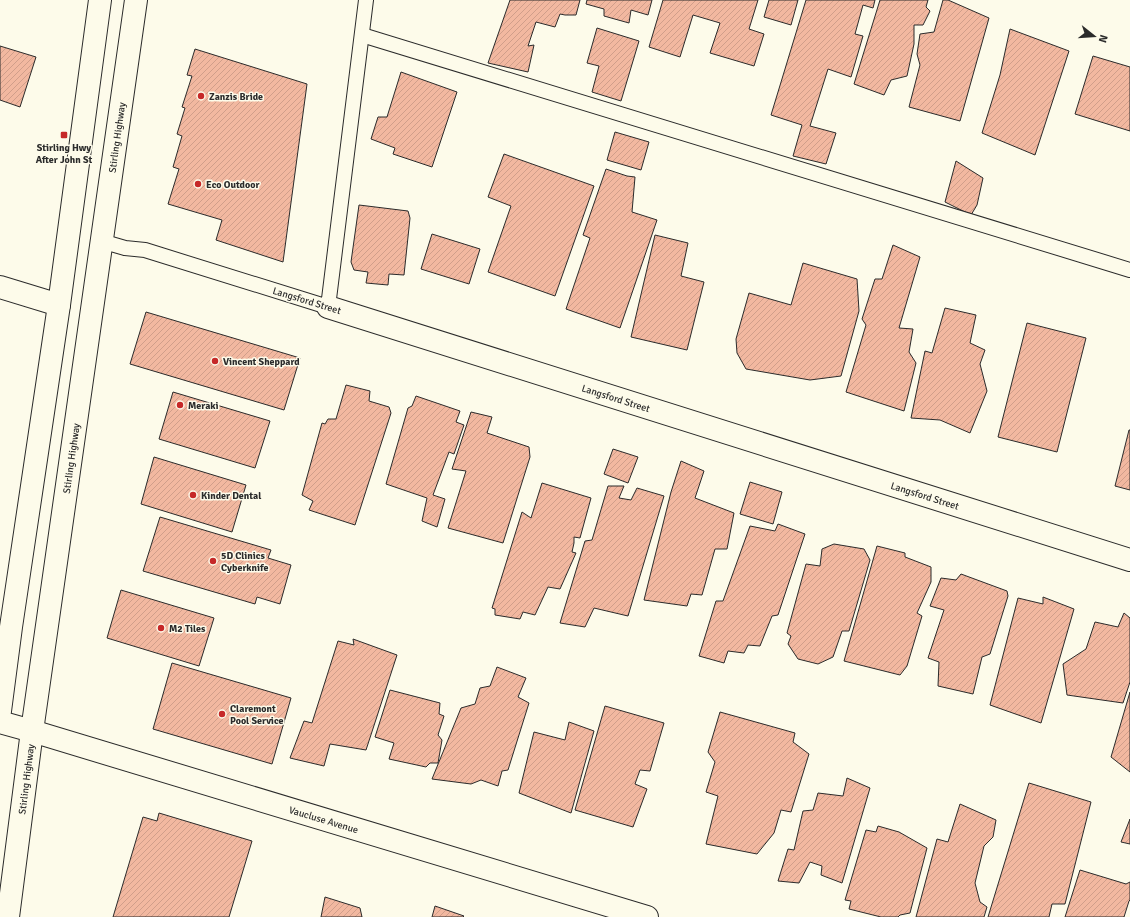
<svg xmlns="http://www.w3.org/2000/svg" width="1130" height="917" viewBox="0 0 1130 917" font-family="Signika,sans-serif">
	<defs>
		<pattern id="building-hatch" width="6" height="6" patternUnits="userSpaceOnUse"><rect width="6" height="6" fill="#f2b8a0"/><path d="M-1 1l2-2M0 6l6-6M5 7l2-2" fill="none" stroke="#d09e8a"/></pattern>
	</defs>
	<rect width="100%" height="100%" fill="#fdfbea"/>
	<g fill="url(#building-hatch)" stroke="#2b2b2b">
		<polygon points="510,0 580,0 576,15 565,15 560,14 555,27 536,22 528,46 534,45 528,72 488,63"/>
		<polygon points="587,0 652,0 648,15 631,10 629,23 604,16 604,9 586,4"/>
		<polygon points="663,0 758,0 749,29 764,34 754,66 710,53 720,23 693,15 680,57 649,47"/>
		<polygon points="769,0 798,0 791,25 764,17"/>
		<polygon points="806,0 875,0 873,8 863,5 855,34 863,36 851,77 828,69 810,126 836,133 826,164 793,156 802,125 771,115"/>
		<polygon points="880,0 928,0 926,7 930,11 923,25 914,25 914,44 907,76 891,80 884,95 854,84"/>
		<polygon points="943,0 948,0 989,18 960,121 909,107 920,65 917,54 920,34 934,32"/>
		<polygon points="597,28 639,41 621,101 592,92 599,66 587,63"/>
		<polygon points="1010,29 1069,51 1035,155 982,133 1000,75"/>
		<polygon points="0,46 36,57 20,107 0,100"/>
		<polygon points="195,49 307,84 283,262 216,240 222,220 168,204 179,169 173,167 182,136 177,134 185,108 182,107 192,76 187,75"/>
		<polygon points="1093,56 1130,67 1130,131 1075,114"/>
		<polygon points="401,72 457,92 432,167 393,154 395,148 371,139 378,117 387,117"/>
		<polygon points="615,132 649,142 641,170 607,160"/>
		<polygon points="504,154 594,186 555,296 488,272 511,206 488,197"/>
		<polygon points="956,161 983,178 977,205 971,215 945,202"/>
		<polygon points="606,169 627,176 635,177 632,212 657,220 620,328 566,309 590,238 583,235"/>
		<polygon points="359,205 408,211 410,218 404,275 389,274 388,285 366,283 368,272 354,270 351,262"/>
		<polygon points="432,234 480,249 469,284 421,269"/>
		<polygon points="655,235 688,243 681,276 704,282 687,350 631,337"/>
		<polygon points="893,245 920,257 899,328 913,329 909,352 916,363 904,411 846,392 866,325 862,319 875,279 882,279"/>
		<polygon points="803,263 857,279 859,311 841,376 810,380 746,369 737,353 736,339 749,293 791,305"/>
		<polygon points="945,308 976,315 970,343 985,350 980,364 987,391 970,433 940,420 911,418 925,351 932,353"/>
		<polygon points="146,312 300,358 284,410 130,364"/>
		<polygon points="1027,323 1086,338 1057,452 998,437"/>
		<polygon points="346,385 370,391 369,401 389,407 391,413 355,525 309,510 313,501 302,495 322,423 325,424 328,419 336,419"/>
		<polygon points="173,392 270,421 255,468 159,439"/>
		<polygon points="416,396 460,411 456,422 464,425 454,454 449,452 433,495 445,499 437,527 422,521 427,498 386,484 408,408 412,406"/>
		<polygon points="471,412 492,417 487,433 529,447 530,457 503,543 448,528 466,471 452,469"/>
		<polygon points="1129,430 1130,430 1130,490 1115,486"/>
		<polygon points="613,449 638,457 628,483 604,474"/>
		<polygon points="154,457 246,485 232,532 141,504"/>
		<polygon points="681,461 704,471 695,498 734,513 727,549 715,549 702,595 691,594 687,606 644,600 671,492"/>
		<polygon points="750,482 782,492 773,524 740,514"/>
		<polygon points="542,483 591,498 580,538 574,537 574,543 572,552 576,553 560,589 548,587 535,615 523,612 520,619 495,615 495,609 492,608 522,512 531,518"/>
		<polygon points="608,486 624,486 619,498 631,500 637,488 664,496 628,616 594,608 585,627 560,623 585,541 592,540"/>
		<polygon points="160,517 271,550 268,558 291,565 280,604 257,597 255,604 143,571"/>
		<polygon points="778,524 805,534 778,615 772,616 760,646 748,645 744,653 728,651 724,663 699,656 716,601 723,601 750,526 775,531"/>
		<polygon points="834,544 864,549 870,560 849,631 842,631 833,657 818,664 798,659 788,644 791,636 787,633 806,564 820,566 822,549"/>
		<polygon points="877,546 905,553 905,557 931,567 931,582 917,613 922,616 907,666 900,675 844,661"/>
		<polygon points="961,574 1007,591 1008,596 990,654 982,657 973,694 938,686 939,662 928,658 944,610 930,606 941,578 956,580"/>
		<polygon points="121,590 214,618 199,666 107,638"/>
		<polygon points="1043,597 1074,609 1041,723 990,705 1018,598 1043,604"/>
		<polygon points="1124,613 1130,618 1130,682 1123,703 1067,695 1063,664 1086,649 1095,622 1118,627"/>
		<polygon points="353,639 397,655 366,750 330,744 324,766 290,758 304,721 312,723 338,641 354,645"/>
		<polygon points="172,663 291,698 272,764 153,729"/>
		<polygon points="497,667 526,678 518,697 529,703 508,770 502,771 498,786 481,780 471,784 432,779 461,708 475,704 480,688 490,686"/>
		<polygon points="390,690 440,703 439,714 444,716 438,735 442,740 438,763 430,763 426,767 389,759 394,743 375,737"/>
		<polygon points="1130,692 1130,772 1111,757"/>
		<polygon points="605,706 664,723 650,771 640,770 635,784 647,789 633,827 575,810"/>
		<polygon points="720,712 795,733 793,742 809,754 791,812 781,810 774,833 757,854 706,844 718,796 706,792 715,762 708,752"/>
		<polygon points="569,722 594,731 571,813 519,793 534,732 565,740"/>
		<polygon points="847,778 870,788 842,883 821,875 822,866 810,862 799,883 778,881 788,849 794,850 803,811 813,810 818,793 843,796"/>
		<polygon points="1029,783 1091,802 1065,904 1052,904 1049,917 988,917"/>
		<polygon points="960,804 996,820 993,837 984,846 975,883 980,902 987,907 984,917 916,917 937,839 948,842"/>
		<polygon points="159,813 252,841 229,917 113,917 143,817 157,821"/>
		<polygon points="1130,819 1130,844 1121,842"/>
		<polygon points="878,826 899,832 927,848 910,913 900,915 898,917 881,917 849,909 851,901 845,900 866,830 876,832"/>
		<polygon points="1080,870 1126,884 1130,882 1130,900 1129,901 1124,917 1065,917"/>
		<polygon points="325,897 360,908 362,917 321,917"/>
		<polygon points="435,906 464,916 463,917 432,917"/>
	</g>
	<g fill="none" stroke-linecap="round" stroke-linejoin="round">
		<defs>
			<g id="lane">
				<polyline points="362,35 1130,270"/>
				<polyline points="101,241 125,248 145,250 328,307 366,0"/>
			</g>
			<g id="street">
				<polyline points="0,287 59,305"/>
				<path id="s1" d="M 328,307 L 1130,560"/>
				<path id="s2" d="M 0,722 L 32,731 L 647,917"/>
			</g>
			<g id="highway">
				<polyline points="0,711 11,627 59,305 100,0"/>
				<path id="s3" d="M 8,917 L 32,731 L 136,0"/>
			</g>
		</defs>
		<use href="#lane" stroke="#2b2b2b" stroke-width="16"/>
		<use href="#street" stroke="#2b2b2b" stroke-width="24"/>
		<use href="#highway" stroke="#2b2b2b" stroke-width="24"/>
		<use href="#lane" stroke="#fdfbea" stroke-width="14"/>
		<use href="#street" stroke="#fdfbea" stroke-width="22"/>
		<use href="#highway" stroke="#fdfbea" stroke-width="22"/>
	</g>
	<g fill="#c62828" stroke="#fdfbea" stroke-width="1.5">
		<circle cx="201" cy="96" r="4"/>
		<rect x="60" y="131" width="8" height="8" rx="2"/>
		<circle cx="198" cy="184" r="4"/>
		<circle cx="215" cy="361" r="4"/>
		<circle cx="180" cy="405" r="4"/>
		<circle cx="193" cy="495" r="4"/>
		<circle cx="213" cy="561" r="4"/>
		<circle cx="161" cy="628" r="4"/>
		<circle cx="222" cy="714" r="4"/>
	</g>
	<g text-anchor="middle" stroke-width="3" stroke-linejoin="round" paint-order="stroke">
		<g font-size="10" font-weight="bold" fill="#2b2b2b" stroke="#fdfbea" text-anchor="start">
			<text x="209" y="100">Zanzis Bride</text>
			<text x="64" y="151" text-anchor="middle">Stirling Hwy<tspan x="64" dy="12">After John St</tspan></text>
			<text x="206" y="188">Eco Outdoor</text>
			<text x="223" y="365">Vincent Sheppard</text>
			<text x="188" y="409">Meraki</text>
			<text x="201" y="499">Kinder Dental</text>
			<text x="221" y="559">5D Clinics<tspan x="221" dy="12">Cyberknife</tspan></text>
			<text x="169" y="632">M2 Tiles</text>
			<text x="230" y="712">Claremont<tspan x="230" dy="12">Pool Service</tspan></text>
		</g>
		<g font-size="10" fill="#2b2b2b" stroke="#fdfbea">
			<text dy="4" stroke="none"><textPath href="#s3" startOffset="787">Stirling Highway</textPath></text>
			<text transform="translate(307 300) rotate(17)" y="4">Langsford Street</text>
			<text dy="4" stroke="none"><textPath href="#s1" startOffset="302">Langsford Street</textPath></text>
			<text dy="4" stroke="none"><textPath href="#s3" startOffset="463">Stirling Highway</textPath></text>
			<text dy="4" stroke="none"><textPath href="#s1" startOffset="626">Langsford Street</textPath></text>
			<text dy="4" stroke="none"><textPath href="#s3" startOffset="139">Stirling Highway</textPath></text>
			<text dy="4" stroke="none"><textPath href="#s2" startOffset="338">Vaucluse Avenue</textPath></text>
		</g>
	</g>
	<g transform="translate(1094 36) rotate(107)" stroke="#fdfbea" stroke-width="3" paint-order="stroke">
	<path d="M0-3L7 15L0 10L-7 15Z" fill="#2b2b2b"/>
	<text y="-6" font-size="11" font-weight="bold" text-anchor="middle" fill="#2b2b2b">N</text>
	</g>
</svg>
